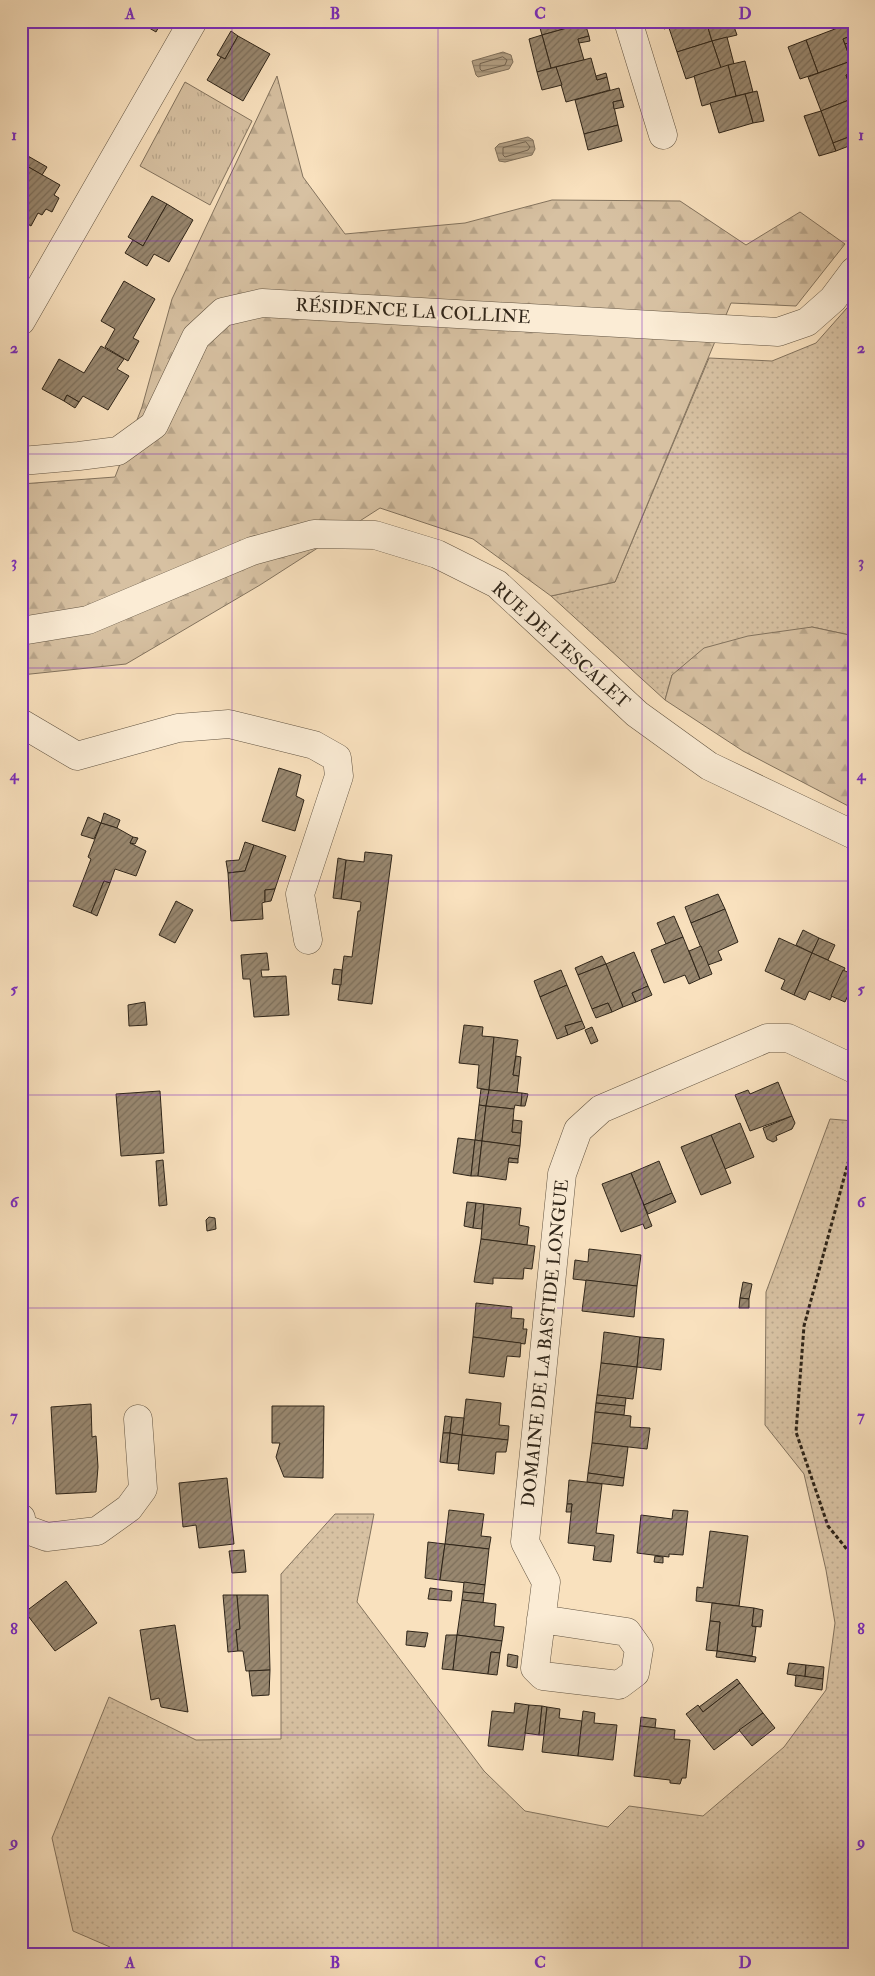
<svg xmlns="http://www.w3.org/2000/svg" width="875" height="1976" viewBox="0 0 875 1976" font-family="'IM FELL Double Pica',serif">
	<defs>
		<pattern id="grass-dots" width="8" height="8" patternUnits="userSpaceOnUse" patternTransform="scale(1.25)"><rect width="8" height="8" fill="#d7c1a2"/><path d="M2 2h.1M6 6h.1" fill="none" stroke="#b9a68b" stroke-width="1.8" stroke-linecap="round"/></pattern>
		<pattern id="forest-firs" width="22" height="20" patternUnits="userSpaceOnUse" patternTransform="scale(1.25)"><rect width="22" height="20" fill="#d7c1a2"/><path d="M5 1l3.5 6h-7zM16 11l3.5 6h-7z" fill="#b9a68b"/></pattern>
		<pattern id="park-tufts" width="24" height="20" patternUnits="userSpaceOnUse" patternTransform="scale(1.25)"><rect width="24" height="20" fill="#d7c1a2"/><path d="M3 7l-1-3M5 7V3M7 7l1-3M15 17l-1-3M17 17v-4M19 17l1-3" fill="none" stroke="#b9a68b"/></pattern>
		<pattern id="water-rules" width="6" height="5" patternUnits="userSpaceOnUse" patternTransform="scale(1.25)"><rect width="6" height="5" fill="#b4a186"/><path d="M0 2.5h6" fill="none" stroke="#93836d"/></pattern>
		<pattern id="building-hatch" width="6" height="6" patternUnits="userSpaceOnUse" patternTransform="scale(1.25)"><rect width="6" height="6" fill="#98876f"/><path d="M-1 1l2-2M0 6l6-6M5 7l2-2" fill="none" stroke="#7c6e5a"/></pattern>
	</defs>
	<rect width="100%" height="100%" fill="#f9e1be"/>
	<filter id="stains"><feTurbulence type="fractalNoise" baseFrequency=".004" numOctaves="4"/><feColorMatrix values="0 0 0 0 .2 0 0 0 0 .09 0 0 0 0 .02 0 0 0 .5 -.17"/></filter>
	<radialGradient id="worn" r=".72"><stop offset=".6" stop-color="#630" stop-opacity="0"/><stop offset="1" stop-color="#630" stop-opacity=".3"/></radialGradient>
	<g fill="url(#grass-dots)" stroke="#83735e">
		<polygon points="854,300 854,636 812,627 672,675 665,700 551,596 615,582 709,358 772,361 816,343"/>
		<polygon points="830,1119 854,1121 854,1955 108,1955 110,1947 73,1931 52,1838 109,1697 196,1740 281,1739 281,1574 335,1514 374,1514 357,1602 484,1771 525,1811 608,1827 629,1806 703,1816 784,1747 826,1690 835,1623 826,1570 804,1474 765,1425 766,1292"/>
	</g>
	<g fill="url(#forest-firs)" stroke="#83735e">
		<polygon points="277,76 303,177 345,234 465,223 552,200 680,201 746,245 800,212 845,244 796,306 731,303 615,582 551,596 473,539 380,508 260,585 126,664 21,675 21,484 115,477 142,407 172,299"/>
		<polygon points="812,627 854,636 854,809 743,751 665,700 672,675 704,648 748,636"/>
	</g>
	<polygon fill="url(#park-tufts)" stroke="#83735e" points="185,82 252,121 210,205 140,166"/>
	<g fill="url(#water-rules)" stroke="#7f6f5a">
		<polygon points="503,52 511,55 513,62 509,69 478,77 476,75 472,61"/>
		<polygon points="528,137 533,140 535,149 532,155 505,162 499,161 495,148 499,144"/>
	</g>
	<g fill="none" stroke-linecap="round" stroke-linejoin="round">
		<g stroke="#726350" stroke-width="1">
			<polygon points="503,57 507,60 505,65 482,71 480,69 480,64"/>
			<polygon points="526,142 530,147 528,150 505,157 503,155 503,148"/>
		</g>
	</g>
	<g fill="url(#building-hatch)" stroke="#2f2519">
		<polygon points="146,21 162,21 156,32 144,25"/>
		<polygon points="538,21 585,21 585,23 542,35"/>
		<polygon points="662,21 688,21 664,29"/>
		<polygon points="688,21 706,21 712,41 677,52 669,28"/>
		<polygon points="706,21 732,21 737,35 712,41"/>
		<polygon points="585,23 589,36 578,39 584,60 551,68 542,35"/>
		<polygon points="848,24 853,35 843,39 851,61 818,73 806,40"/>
		<polygon points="231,31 238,36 225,59 217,55"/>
		<polygon points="542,35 551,68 537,72 529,39"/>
		<polygon points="853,35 854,41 845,44 843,39"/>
		<polygon points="238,36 270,54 243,101 207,80 221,57 225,59"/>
		<polygon points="589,36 590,41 579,43 578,39"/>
		<polygon points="727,37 734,64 721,68 712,41"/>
		<polygon points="806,40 818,73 800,79 788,47"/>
		<polygon points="712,41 721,68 686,79 677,52"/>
		<polygon points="854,41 854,60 851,61 845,44"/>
		<polygon points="591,58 597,80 607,77 610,90 566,102 556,67"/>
		<polygon points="745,61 753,92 736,96 728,65"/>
		<polygon points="851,61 854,73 846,75 854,98 821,111 808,77"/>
		<polygon points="728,65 736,96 702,106 694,76"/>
		<polygon points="556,67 562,85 542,90 537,72"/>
		<polygon points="606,73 607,77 597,80 596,76"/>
		<polygon points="854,73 854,79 848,81 846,75"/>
		<polygon points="619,88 622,100 613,102 618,125 584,134 575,100"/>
		<polygon points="757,91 764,121 753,123 745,94"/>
		<polygon points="745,94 753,123 719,133 710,103"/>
		<polygon points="854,98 854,135 833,143 821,111"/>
		<polygon points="622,100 624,107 614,109 613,102"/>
		<polygon points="821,111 836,151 819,156 804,116"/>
		<polygon points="618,125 622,141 588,150 584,134"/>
		<polygon points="854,135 854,144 836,151 833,143"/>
		<polygon points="21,152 47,167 42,175 25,165 21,170"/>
		<polygon points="25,165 60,185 54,195 59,198 52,212 46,209 42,215 38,213 31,226 21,220 21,170"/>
		<polygon points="152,196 167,204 143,246 128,237"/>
		<polygon points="167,204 193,220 169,262 154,254 147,266 125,253 133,240 143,246"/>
		<polygon points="124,281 155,299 133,338 139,341 128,361 105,347 115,329 101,321"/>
		<polygon points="101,346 124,359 117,369 129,376 108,410 83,396 79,402 67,395 64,401 42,389 59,359 84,373"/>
		<polygon points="67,395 79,402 75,408 64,401"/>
		<polygon points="279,768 301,775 296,796 304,800 295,831 262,821"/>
		<polygon points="104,813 120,820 117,828 101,823"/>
		<polygon points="88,817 101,823 94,839 81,835"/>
		<polygon points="101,823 117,828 133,837 130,843 146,851 136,876 115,869 110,883 104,881 91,913 73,906 91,859 88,857"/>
		<polygon points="133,837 138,838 135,844 130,843"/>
		<polygon points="245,842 254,845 245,871 228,873 226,861 239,860"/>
		<polygon points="254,845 286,856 275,889 265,890 265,902 262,903 263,919 231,921 228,873 245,871"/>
		<polygon points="365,852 392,855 372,1004 338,1000 344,956 352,957 358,911 360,911 361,902 341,899 346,860 364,862"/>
		<polygon points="338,858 346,860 341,899 333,898"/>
		<polygon points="104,881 110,883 97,916 91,913"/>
		<polygon points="275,889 271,901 265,902 265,890"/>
		<polygon points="718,894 725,909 691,923 685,907"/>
		<polygon points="176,901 193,910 175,943 159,935"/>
		<polygon points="725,909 738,942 718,951 722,960 708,965 691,923"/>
		<polygon points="674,916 683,937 666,944 657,923"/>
		<polygon points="803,930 819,938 812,953 796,945"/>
		<polygon points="683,937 700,979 689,984 685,975 664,983 651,950"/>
		<polygon points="779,938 812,953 794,995 781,989 785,980 765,971"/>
		<polygon points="819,938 835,945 828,960 812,953"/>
		<polygon points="701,946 712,974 700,979 689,951"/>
		<polygon points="634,952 648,986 632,993 636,1002 623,1007 606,964"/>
		<polygon points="267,953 269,970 261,970 262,977 286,976 289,1015 254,1017 250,979 243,979 241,955"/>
		<polygon points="812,953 845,968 830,1000 809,991 805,1000 794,995"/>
		<polygon points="602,956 606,964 578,975 575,968"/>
		<polygon points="606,964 623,1007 612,1012 608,1003 592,1009 578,975"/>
		<polygon points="334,969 342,970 341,985 332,984"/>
		<polygon points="561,970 567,985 540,997 534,981"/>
		<polygon points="843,970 854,975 854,982 845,1002 831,996"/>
		<polygon points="567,985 582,1021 565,1026 568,1035 557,1039 540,997"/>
		<polygon points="648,986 652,995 636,1002 632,993"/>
		<polygon points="145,1002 147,1025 129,1026 128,1005"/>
		<polygon points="608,1003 612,1012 596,1018 592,1009"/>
		<polygon points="582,1021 585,1028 568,1035 565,1026"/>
		<polygon points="464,1025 483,1027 482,1036 494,1037 489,1090 477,1088 479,1065 459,1063"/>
		<polygon points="592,1027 598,1041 591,1044 585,1030"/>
		<polygon points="494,1037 518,1040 513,1075 519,1076 517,1093 489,1090"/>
		<polygon points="516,1056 521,1057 519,1076 513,1075"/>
		<polygon points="778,1082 792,1116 750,1131 735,1095 748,1090 750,1094"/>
		<polygon points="481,1089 489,1090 486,1106 479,1105"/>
		<polygon points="489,1090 522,1093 521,1106 515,1105 514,1109 486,1106"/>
		<polygon points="160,1091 164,1153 121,1156 116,1094"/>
		<polygon points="522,1093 528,1094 525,1106 521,1106"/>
		<polygon points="479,1105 486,1106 482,1141 475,1140"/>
		<polygon points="486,1106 514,1109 512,1132 521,1133 520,1146 482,1141"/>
		<polygon points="792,1116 795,1123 792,1129 776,1136 777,1140 773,1142 767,1139 763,1128"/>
		<polygon points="513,1120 522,1121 521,1133 512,1132"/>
		<polygon points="740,1123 754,1157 725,1169 711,1135"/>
		<polygon points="711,1135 731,1183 701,1195 681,1147"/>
		<polygon points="458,1138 475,1140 471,1176 453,1173"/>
		<polygon points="475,1140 482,1141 478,1176 471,1176"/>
		<polygon points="482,1141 520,1146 518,1159 509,1158 506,1180 478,1176"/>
		<polygon points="509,1158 518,1159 518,1163 508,1162"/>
		<polygon points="163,1160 167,1205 159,1206 156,1161"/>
		<polygon points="659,1161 672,1193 644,1205 631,1173"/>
		<polygon points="631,1173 652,1226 645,1229 643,1224 621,1232 602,1184"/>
		<polygon points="672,1193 676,1202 648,1214 644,1205"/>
		<polygon points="467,1202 476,1203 473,1228 464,1226"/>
		<polygon points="476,1203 484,1204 482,1229 473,1228"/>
		<polygon points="484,1204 521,1208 519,1225 529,1227 527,1245 481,1239"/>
		<polygon points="209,1217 215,1218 216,1229 207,1231 206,1220"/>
		<polygon points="481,1239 535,1246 532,1269 524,1268 523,1279 493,1278 493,1284 474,1282"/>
		<polygon points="589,1249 641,1255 637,1286 573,1279 575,1260 588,1262"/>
		<polygon points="586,1280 637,1286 634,1317 582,1311"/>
		<polygon points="743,1282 752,1284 749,1299 740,1298"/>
		<polygon points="740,1298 749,1299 749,1308 739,1308"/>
		<polygon points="476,1303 512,1307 511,1318 524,1319 523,1329 527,1329 525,1344 473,1337"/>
		<polygon points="604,1332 640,1337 637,1367 601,1363"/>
		<polygon points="473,1337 521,1343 520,1357 507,1356 504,1377 469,1373"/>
		<polygon points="640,1337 664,1339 661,1370 637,1367"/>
		<polygon points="601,1363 637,1367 633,1399 597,1395"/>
		<polygon points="597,1395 626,1398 625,1406 596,1403"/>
		<polygon points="466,1399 501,1403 499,1425 509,1426 508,1440 462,1435"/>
		<polygon points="596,1403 625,1406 624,1415 595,1412"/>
		<polygon points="91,1404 92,1437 96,1436 98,1467 96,1492 56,1494 51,1407"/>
		<polygon points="272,1406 324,1406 323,1478 284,1477 276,1457 280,1443 272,1443"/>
		<polygon points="595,1412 631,1416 630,1427 650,1428 647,1449 592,1443"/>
		<polygon points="445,1416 452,1417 450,1433 443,1433"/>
		<polygon points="452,1417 464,1418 462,1435 450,1433"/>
		<polygon points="443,1433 450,1433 447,1463 440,1462"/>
		<polygon points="450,1433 462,1435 459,1464 447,1463"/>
		<polygon points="462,1435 508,1440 506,1452 496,1452 494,1474 458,1470"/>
		<polygon points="592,1443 628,1447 624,1478 588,1473"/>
		<polygon points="588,1473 624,1478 623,1486 587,1482"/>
		<polygon points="227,1478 234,1544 199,1548 196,1525 183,1527 179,1483"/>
		<polygon points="569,1480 602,1484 596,1533 614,1535 611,1562 593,1560 595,1546 568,1543 572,1504 567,1504"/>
		<polygon points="567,1504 572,1504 571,1512 566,1512"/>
		<polygon points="449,1510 484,1514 481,1536 491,1537 489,1549 445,1544"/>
		<polygon points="673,1510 688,1511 683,1555 669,1554 669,1557 637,1553 641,1515 672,1519"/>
		<polygon points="710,1531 748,1536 739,1606 696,1601 697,1587 703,1588"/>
		<polygon points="428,1542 445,1544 440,1580 425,1578"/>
		<polygon points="445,1544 489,1549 485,1585 440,1580"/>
		<polygon points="244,1550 246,1572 232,1573 229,1551"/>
		<polygon points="655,1556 663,1557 663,1563 654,1562"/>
		<polygon points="66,1581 97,1623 55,1651 25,1612"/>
		<polygon points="464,1582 485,1585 484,1594 463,1592"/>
		<polygon points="430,1588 452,1591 451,1601 428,1599"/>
		<polygon points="463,1592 484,1594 483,1603 462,1600"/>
		<polygon points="223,1595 237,1595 240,1629 236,1630 238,1651 228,1652"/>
		<polygon points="237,1595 268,1595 270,1670 246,1671 243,1651 238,1651 236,1630 240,1629"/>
		<polygon points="462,1600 496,1604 494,1626 504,1627 502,1641 457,1635"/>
		<polygon points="712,1603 754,1608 752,1626 756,1627 752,1656 717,1651 720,1622 710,1621"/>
		<polygon points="754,1608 763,1610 761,1627 752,1626"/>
		<polygon points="710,1621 720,1622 717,1651 706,1650"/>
		<polygon points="175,1625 188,1712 161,1707 159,1698 151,1700 140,1630"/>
		<polygon points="407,1631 428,1633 425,1647 406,1645"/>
		<polygon points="446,1635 457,1635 453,1670 442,1669"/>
		<polygon points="457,1635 502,1641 500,1653 491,1652 488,1674 453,1670"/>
		<polygon points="717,1651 756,1657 755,1662 716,1657"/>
		<polygon points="491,1652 500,1653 497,1675 488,1674"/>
		<polygon points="508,1654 518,1656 517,1668 507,1666"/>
		<polygon points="789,1663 806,1665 805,1677 787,1674"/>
		<polygon points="806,1665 824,1667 823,1679 805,1677"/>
		<polygon points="270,1670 269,1695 252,1696 249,1671"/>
		<polygon points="796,1675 823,1679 822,1690 795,1686"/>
		<polygon points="737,1679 740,1683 703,1712 699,1707"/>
		<polygon points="740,1683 763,1713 714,1750 686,1714 698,1705 703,1712"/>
		<polygon points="515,1703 529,1705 523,1750 488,1746 492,1711 514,1713"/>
		<polygon points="529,1705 542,1706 539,1735 525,1733"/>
		<polygon points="542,1706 547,1707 544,1735 539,1735"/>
		<polygon points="547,1707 560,1709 559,1718 582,1721 578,1756 542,1752"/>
		<polygon points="583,1711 595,1713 594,1723 617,1725 613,1760 578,1756"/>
		<polygon points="763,1713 775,1728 752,1746 739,1730"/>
		<polygon points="641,1717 656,1719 655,1728 640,1726"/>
		<polygon points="640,1726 675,1730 674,1739 690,1740 686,1778 682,1778 680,1784 670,1783 670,1780 634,1776"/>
	</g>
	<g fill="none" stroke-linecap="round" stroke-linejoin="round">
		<defs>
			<g id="minor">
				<polyline points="628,21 663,135"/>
				<polyline points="21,321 193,21"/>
				<polyline points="21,461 79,456 118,451 154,425 196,337 223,312 262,303 778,332 807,322 833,299 854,271"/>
				<polyline points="21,631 88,620 252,551 314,534 375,535 437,554 497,584 637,714 709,766 854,835"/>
				<polyline points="21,723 77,756 178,728 229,724 314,745 337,758 339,776 300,894 308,940"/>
				<polyline points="21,1518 22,1528 47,1537 97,1531 129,1508 143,1489 138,1419"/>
				<polyline points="541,1619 627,1632 639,1649 635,1673 619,1685 543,1676 535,1668 546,1582 525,1542 562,1174 578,1130 601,1109 767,1038 788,1038 854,1069"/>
			</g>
		</defs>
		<use href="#minor" stroke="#625442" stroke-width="29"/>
		<polyline stroke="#2f2519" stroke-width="3" stroke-dasharray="4 2.5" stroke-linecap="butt" points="854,1141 804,1326 796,1432 828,1526 854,1558"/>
		<use href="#minor" stroke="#fbecd5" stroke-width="28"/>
	</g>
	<path fill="none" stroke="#7b2cbf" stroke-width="1" stroke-opacity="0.55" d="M 232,21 L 232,1955M 438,21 L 438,1955M 642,21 L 642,1955M 21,241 L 854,241M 21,454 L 854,454M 21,668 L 854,668M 21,881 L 854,881M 21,1095 L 854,1095M 21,1308 L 854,1308M 21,1522 L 854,1522M 21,1735 L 854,1735"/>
	<g text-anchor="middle" stroke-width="4.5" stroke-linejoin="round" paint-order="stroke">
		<g font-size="18" fill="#2f2519" stroke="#fbecd5">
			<text transform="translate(413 311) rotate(3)" y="6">RÉSIDENCE LA COLLINE</text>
			<text transform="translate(561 645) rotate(42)" y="6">RUE DE L'ESCALET</text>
			<text transform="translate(545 1343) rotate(-84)" y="6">DOMAINE DE LA BASTIDE LONGUE</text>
		</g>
	</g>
	<rect width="875" height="1976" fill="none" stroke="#f9e1be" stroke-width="55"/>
	<rect x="28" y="28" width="820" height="1920" fill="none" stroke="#7b2cbf" stroke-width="2"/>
	<g font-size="16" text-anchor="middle" font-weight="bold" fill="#7b2cbf">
		<text x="130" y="19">A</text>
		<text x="335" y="19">B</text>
		<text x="540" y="19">C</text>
		<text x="745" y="19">D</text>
		<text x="14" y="140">1</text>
		<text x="861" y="140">1</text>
		<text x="14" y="353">2</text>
		<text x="861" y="353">2</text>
		<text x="14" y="567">3</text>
		<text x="861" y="567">3</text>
		<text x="14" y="780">4</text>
		<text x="861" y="780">4</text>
		<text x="14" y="994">5</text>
		<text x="861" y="994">5</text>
		<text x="14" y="1207">6</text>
		<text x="861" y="1207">6</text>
		<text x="14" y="1421">7</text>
		<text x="861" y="1421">7</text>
		<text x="14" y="1634">8</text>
		<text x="861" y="1634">8</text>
		<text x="14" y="1847">9</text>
		<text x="861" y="1847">9</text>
		<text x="130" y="1968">A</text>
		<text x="335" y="1968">B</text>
		<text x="540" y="1968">C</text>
		<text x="745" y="1968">D</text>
	</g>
	<rect width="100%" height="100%" filter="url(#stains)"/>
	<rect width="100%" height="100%" fill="url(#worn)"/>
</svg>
